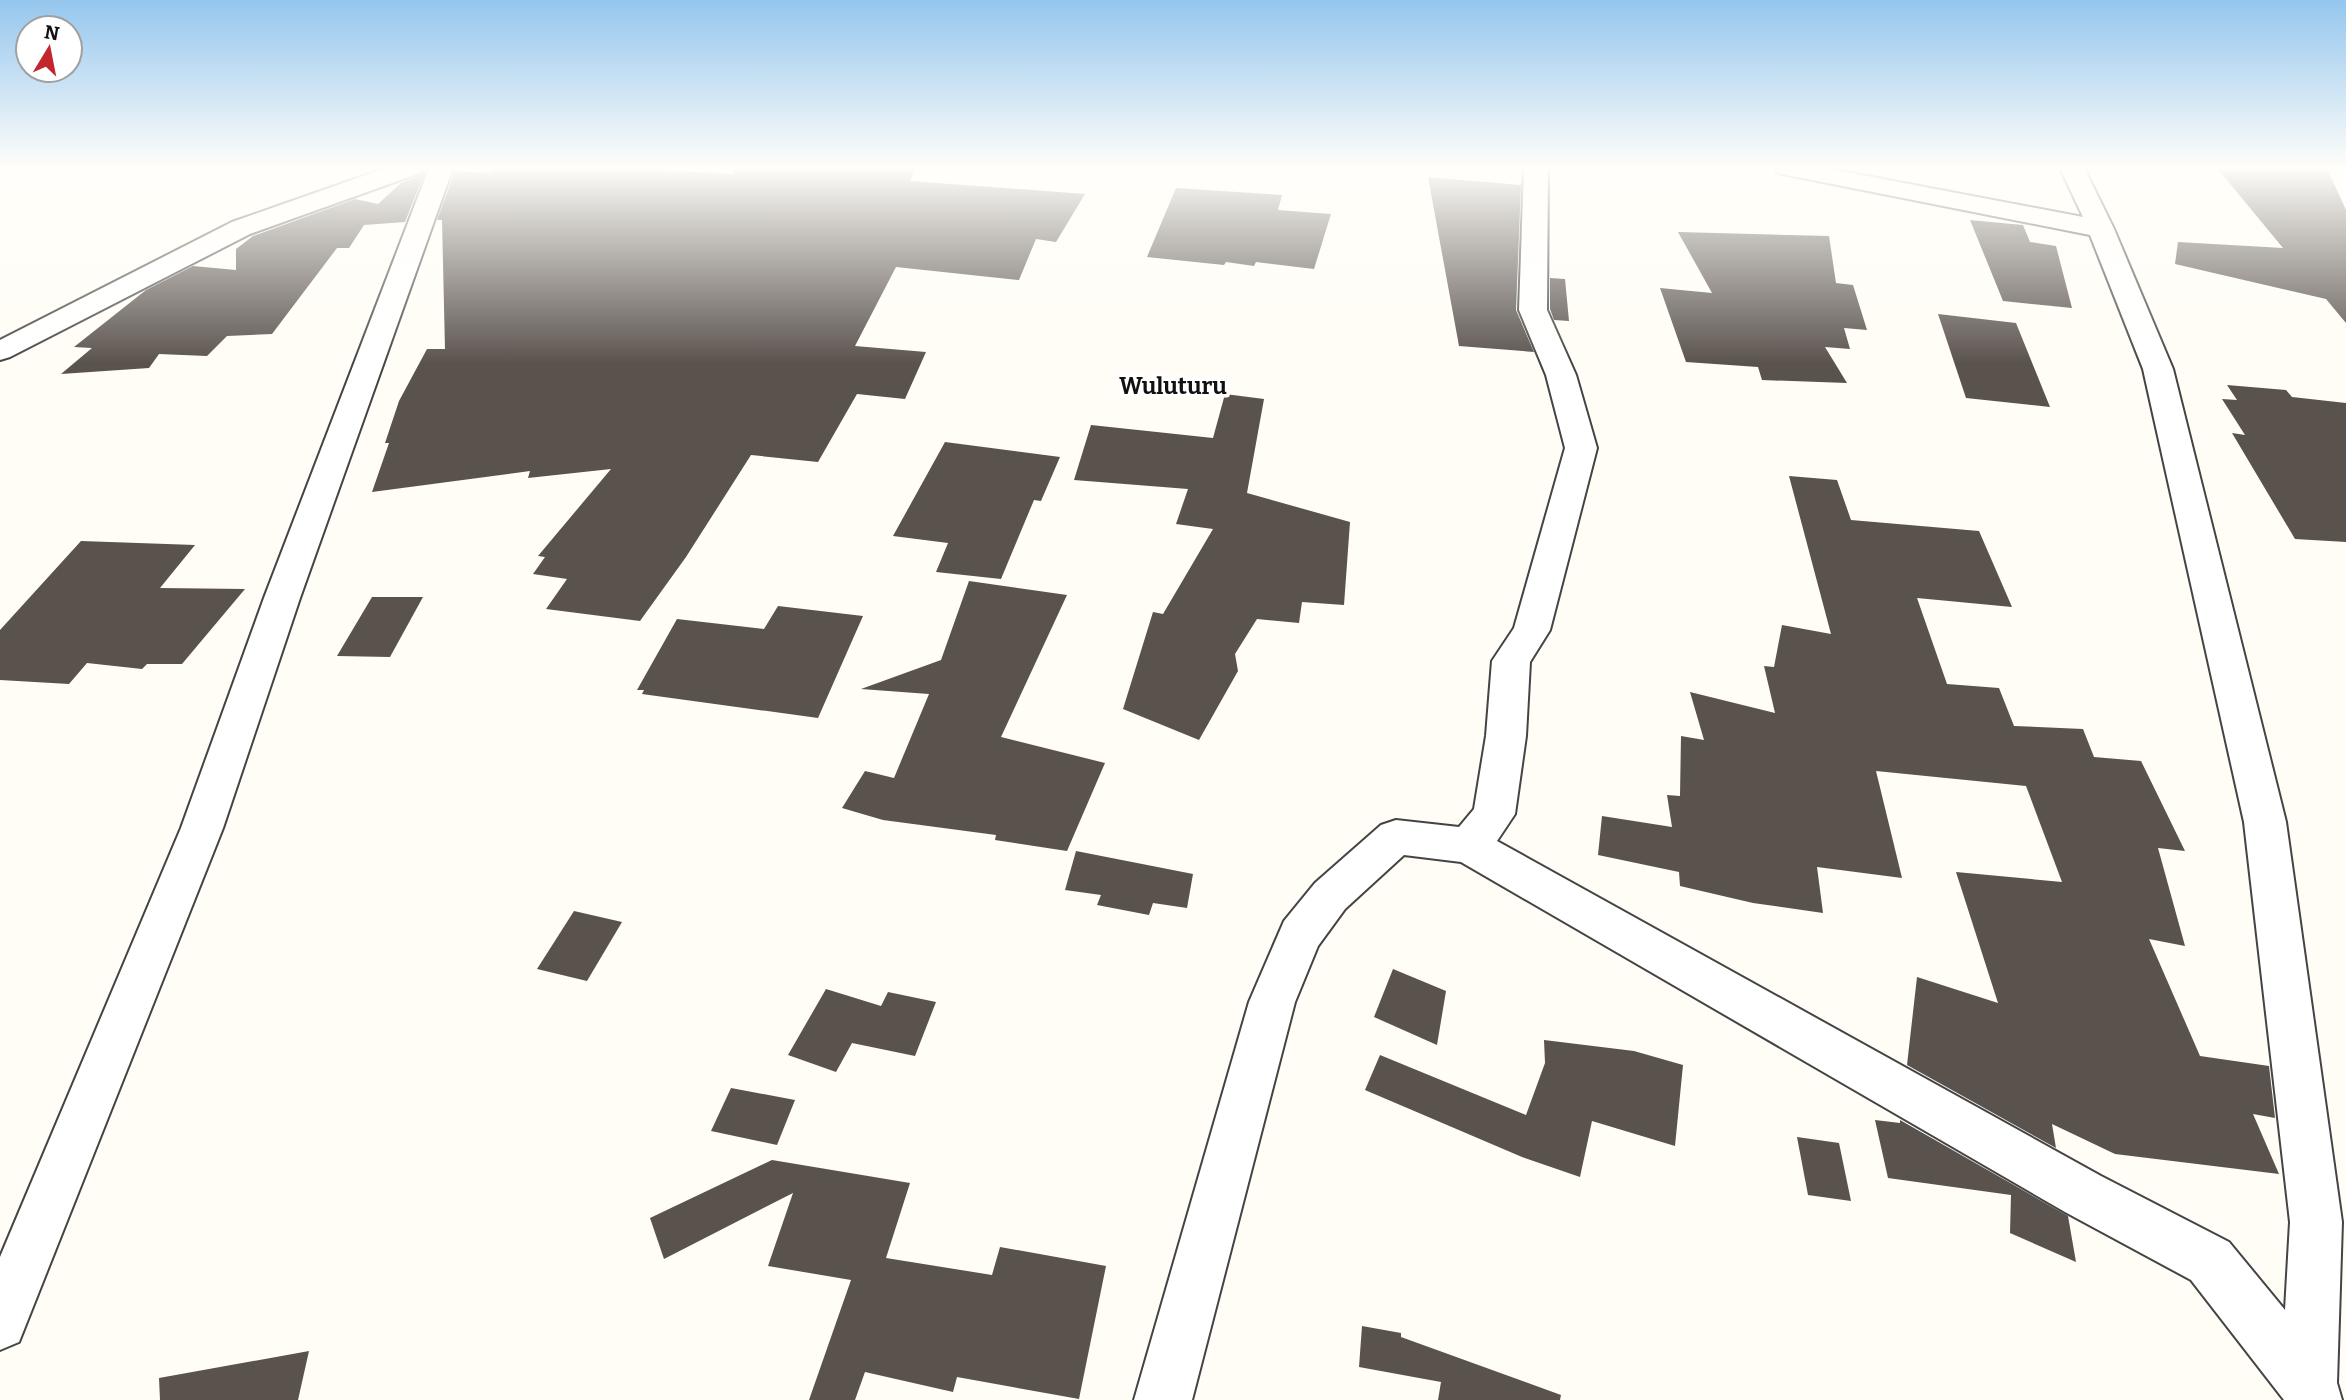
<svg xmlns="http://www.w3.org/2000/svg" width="2346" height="1400" viewBox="0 0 2346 1400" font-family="Bitter,serif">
	<rect width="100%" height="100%" fill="#fffdf5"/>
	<g fill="#5a524d">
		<polygon points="494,168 617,168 734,174 734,168 916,168 910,181 1085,194 1056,242 1036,239 1019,280 896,267 855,346 926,352 905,399 857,394 818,462 751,455 686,557 640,621 546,609 567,579 533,574 545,557 538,556 611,469 528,478 530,471 372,492 389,443 385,443 399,401 427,349 445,349 442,220 437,220 455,171 489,173"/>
		<polygon points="2217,168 2327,168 2346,210 2346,323 2326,299 2175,264 2178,242 2283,248"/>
		<polygon points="426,169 405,222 364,225 349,248 337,248 272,334 227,336 207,356 159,354 149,368 61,374 92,348 74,347 146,290 193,266 236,270 236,249 253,236 355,199 378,204 401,183 421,175"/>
		<polygon points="1428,177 1521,185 1516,310 1534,352 1459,346"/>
		<polygon points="1176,188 1282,195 1278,210 1331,214 1314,269 1256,262 1254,266 1226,262 1224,265 1147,257"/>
		<polygon points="1970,220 2023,225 2030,242 2056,246 2072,308 2003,301"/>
		<polygon points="1678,232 1829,236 1836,283 1853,285 1867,330 1844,328 1850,349 1825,347 1847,383 1762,380 1758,367 1686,362 1660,288 1712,293"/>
		<polygon points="1550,278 1565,279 1569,321 1554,320 1550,309"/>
		<polygon points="1938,314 2016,323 2050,407 1966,398"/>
		<polygon points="2227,385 2286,390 2292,397 2346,403 2346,542 2295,539 2232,433 2245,435 2222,399 2237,400"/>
		<polygon points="1225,394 1264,399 1247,493 1350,522 1344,605 1302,602 1299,623 1257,619 1235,654 1238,671 1199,740 1123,709 1153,612 1163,614 1213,529 1176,524 1188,489 1074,480 1091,425 1213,438"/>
		<polygon points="945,442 1060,457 1041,501 1034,500 1001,579 936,572 948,543 893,536"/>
		<polygon points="1789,476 1837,480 1851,520 1979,531 2012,607 1917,598 1947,684 1999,688 2014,726 2083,729 2094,757 2141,761 2185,851 2158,848 2185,946 2149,939 2200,1056 2269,1066 2275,1118 2253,1114 2279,1174 2115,1154 2052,1124 2056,1148 1907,1065 1917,977 1998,1003 1956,872 2062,882 2026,786 1876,771 1902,878 1817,867 1823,913 1753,903 1680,886 1679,872 1598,855 1602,816 1672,827 1667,795 1680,796 1681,736 1704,740 1690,692 1775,713 1764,666 1774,667 1782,625 1831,634"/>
		<polygon points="81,541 195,545 160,588 245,589 182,664 147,664 142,669 87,663 69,684 0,680 0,630"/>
		<polygon points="969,581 1067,595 1001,737 1105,763 1067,851 995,840 996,835 883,820 842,808 865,771 894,778 929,694 861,689 941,660"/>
		<polygon points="372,597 423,597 390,657 337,656"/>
		<polygon points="778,606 863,616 818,718 642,694 644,690 637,690 677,619 764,629"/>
		<polygon points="1076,851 1193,874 1187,908 1153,903 1149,915 1097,905 1101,895 1065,890"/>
		<polygon points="574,911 622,922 587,981 537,969"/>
		<polygon points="1393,969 1446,991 1437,1045 1374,1017"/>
		<polygon points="826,989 881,1006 888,992 936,1002 915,1056 852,1043 836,1072 788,1055"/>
		<polygon points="1544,1040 1634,1051 1683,1065 1675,1146 1592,1121 1580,1177 1522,1157 1365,1090 1380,1055 1526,1115 1545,1063"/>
		<polygon points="731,1088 795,1100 777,1145 711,1131"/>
		<polygon points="1875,1120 1900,1123 1900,1120 2068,1216 2076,1262 2010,1233 2011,1195 1888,1178"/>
		<polygon points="1797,1137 1839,1143 1851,1201 1808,1195"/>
		<polygon points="772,1160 910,1183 886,1258 992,1275 1000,1247 1106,1266 1079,1399 957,1377 953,1392 865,1372 855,1400 809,1400 851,1280 768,1266 793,1193 664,1259 650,1218"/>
		<polygon points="1362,1326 1401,1333 1401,1337 1561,1395 1560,1400 1438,1400 1441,1382 1359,1367"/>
		<polygon points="309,1351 298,1400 160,1400 159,1378"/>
	</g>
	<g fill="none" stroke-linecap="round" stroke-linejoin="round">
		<defs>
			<g id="street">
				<polygon points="386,168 423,168 420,173 250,234 10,357 0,360 0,340 232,222"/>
				<polygon points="429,168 453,168 300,598 223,828 19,1342 0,1350 0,1257 181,828 264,598"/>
				<polygon points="1524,168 1548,168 1547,310 1576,375 1597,448 1550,630 1530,662 1526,736 1515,814 1497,841 2101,1176 2229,1242 2285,1310 2290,1222 2244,822 2143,369 2090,235 1787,175 1778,173 1775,168 1825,168 2083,217 2060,168 2084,168 2114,229 2173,369 2286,822 2342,1222 2337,1383 2342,1400 2284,1400 2191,1280 2065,1212 1461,862 1404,855 1345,909 1318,946 1295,1002 1192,1400 1134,1400 1249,1002 1284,921 1315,883 1381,825 1396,820 1459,827 1474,809 1486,736 1492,661 1514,628 1565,448 1546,375 1519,310"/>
			</g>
		</defs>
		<use href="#street" stroke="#444" stroke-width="4"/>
		<use href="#street" fill="#fff" fill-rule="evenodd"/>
	</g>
	<linearGradient id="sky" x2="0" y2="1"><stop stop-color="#95c6ee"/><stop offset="0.46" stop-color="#fffefa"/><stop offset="1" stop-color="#fffefa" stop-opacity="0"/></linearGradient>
	<rect width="2346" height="364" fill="url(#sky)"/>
	<g text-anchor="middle" stroke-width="7" stroke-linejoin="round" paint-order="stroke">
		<g font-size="23" font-weight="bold" fill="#111" stroke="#fff">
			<text x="1173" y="394">Wuluturu</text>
		</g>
	</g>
	<g transform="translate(49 49) rotate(10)"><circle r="33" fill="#ffffff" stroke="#a0a0a0" stroke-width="2"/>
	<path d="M0-5L12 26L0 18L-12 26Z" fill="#c4262e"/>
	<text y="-10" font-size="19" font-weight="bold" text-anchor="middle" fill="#111111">N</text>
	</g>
</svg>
